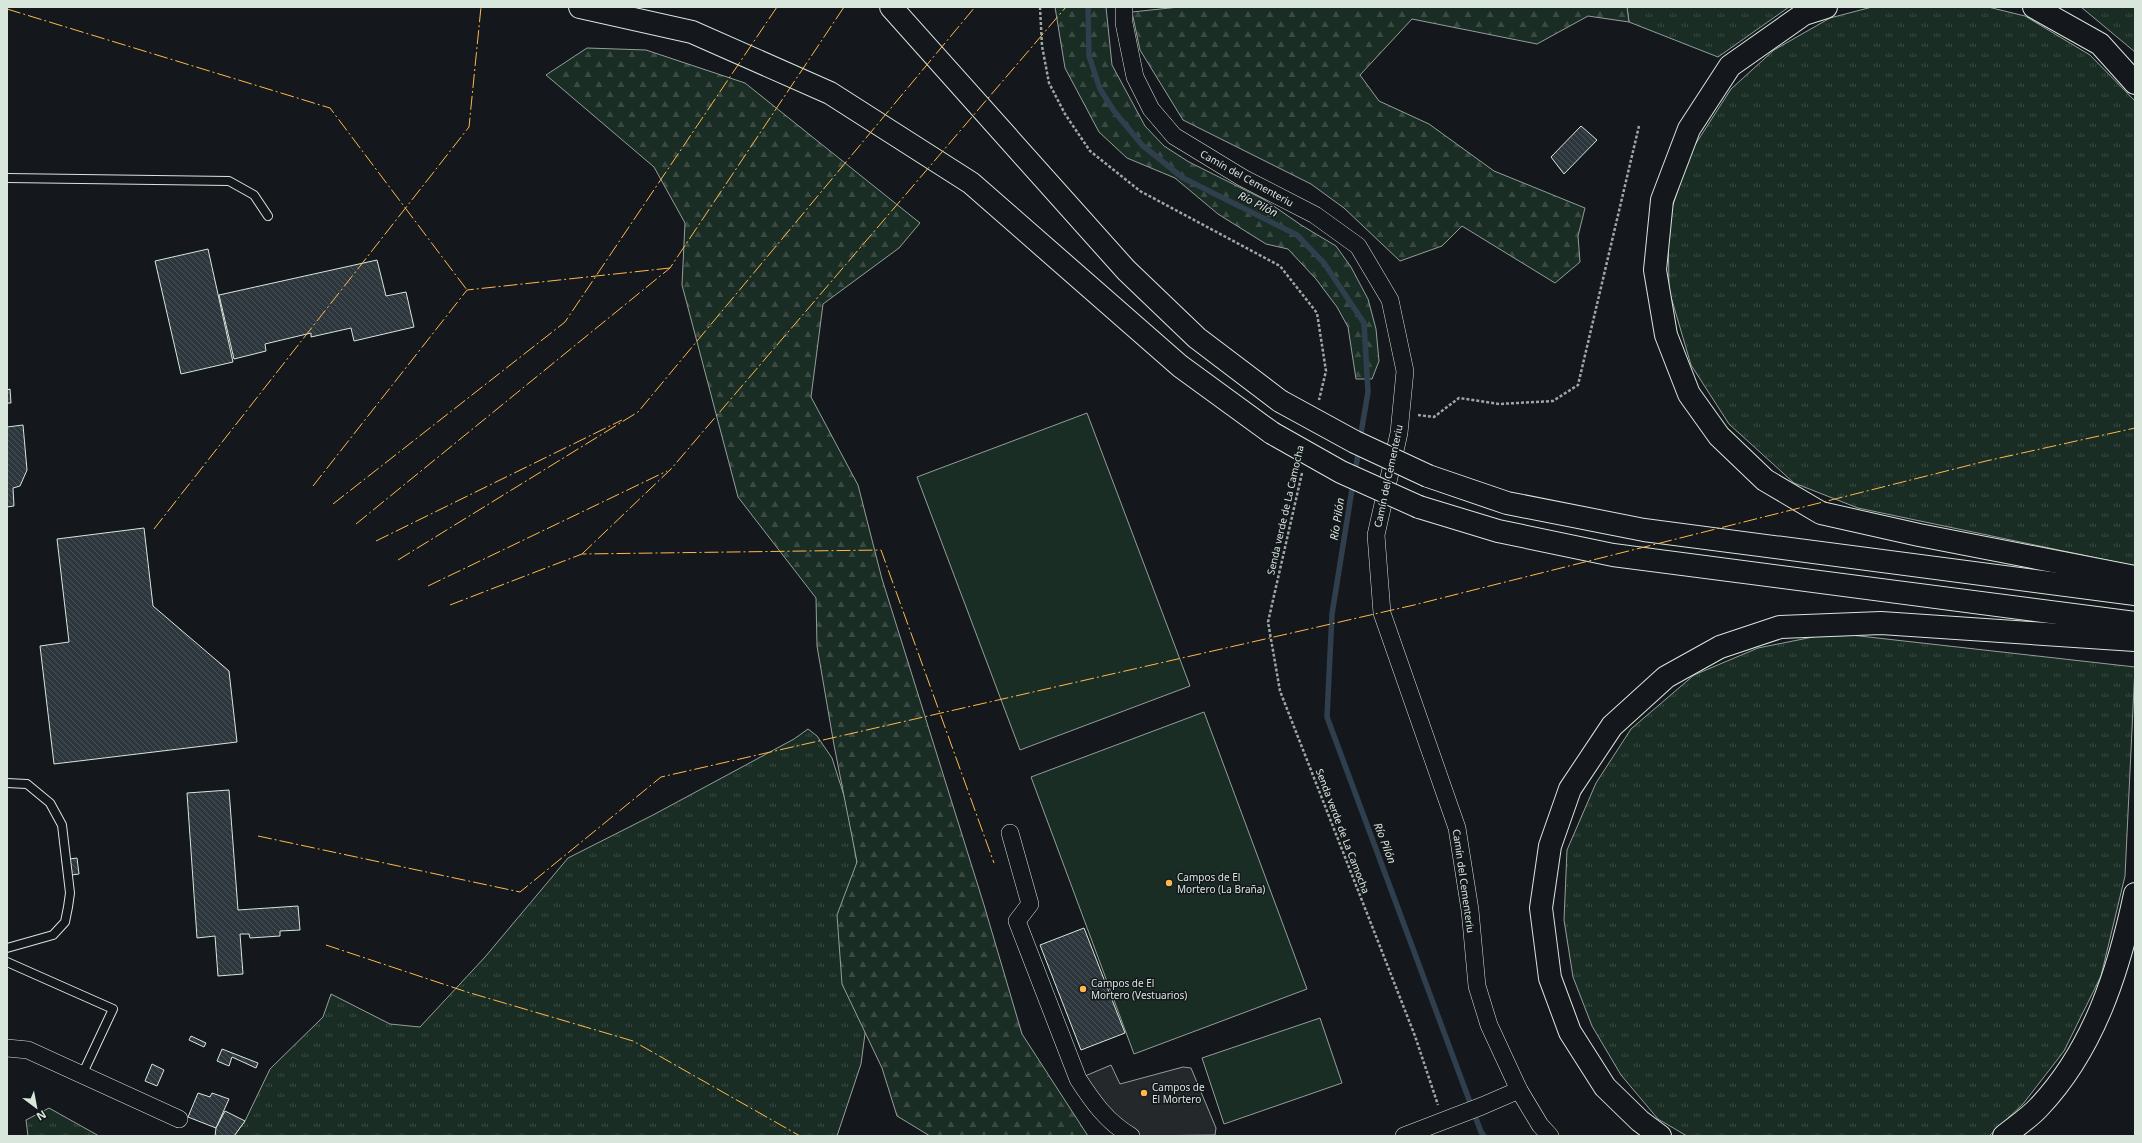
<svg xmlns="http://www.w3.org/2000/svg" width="2142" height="1143" viewBox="0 0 2142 1143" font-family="'Noto Sans',sans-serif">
	<defs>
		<pattern id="grass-tufts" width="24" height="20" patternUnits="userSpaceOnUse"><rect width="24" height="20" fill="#1a2d24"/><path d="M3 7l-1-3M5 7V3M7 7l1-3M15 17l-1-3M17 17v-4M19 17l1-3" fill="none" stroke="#3b4b43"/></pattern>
		<pattern id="forest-firs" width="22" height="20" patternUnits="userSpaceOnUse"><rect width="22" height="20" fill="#1a2d24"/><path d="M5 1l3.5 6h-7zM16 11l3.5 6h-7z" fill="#3b4b43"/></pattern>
		<pattern id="building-back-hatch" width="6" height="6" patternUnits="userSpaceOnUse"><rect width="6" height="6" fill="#2c363c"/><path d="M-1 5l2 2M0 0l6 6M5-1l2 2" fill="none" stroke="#4a5358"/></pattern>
	</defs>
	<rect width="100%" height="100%" fill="#14181c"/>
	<g fill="url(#grass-tufts)" stroke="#939e99">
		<polygon points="1627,7 1789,7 1718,57 1629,22"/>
		<polygon points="1872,7 1988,7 2025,16 2090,55 2135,101 2135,566 1858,508 1794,483 1729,424 1691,365 1669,290 1668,220 1691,151 1731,89 1774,50 1830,18"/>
		<polygon points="2081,7 2135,7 2135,52"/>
		<polygon points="1833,633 2135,667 2125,876 2101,976 2064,1051 2023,1104 1989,1136 1687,1136 1658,1119 1621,1075 1592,1026 1573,977 1564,920 1567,850 1596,783 1631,729 1694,675 1758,648"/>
		<polygon points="808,729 817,736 832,758 847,805 862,892 873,973 861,1064 837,1136 234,1136 245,1121 270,1069 323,1017 331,994 390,1024 420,1027 485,957 568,858 653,815 794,739"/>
		<polygon points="49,1108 99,1136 28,1136 26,1120"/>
	</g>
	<g fill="url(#forest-firs)" stroke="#939e99">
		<polygon points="1055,7 1106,7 1112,65 1145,126 1164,146 1189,162 1265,200 1301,225 1336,246 1351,267 1368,299 1376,329 1379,361 1372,379 1356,379 1348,327 1337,307 1316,279 1288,249 1266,244 1218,214 1175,178 1127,158 1099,132 1065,68"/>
		<polygon points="1179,7 1627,7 1629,22 1588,16 1537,44 1412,19 1360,75 1379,101 1429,124 1494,171 1585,208 1578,236 1580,262 1555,283 1462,226 1442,246 1400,261 1344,208 1311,184 1183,120 1140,50 1132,12"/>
		<polygon points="587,48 646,50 745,83 920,223 899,248 823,304 811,397 858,485 882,579 984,905 1022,1034 1088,1136 930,1136 897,1116 882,1068 842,984 837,915 857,862 834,745 817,646 816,598 738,497 682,285 685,223 654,167 546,75"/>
	</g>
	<g fill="#1a2d24" stroke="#939e99">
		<polygon points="1087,413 1190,686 1020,750 917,477"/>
		<polygon points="1204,712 1307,989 1134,1054 1031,777"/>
		<polygon points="1320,1018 1342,1083 1224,1124 1202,1058"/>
	</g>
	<polygon fill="#24282b" stroke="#939e99" points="1111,1065 1120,1084 1183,1067 1191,1068 1216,1128 1215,1135 1131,1136 1078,1079"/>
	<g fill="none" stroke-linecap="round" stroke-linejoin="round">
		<g stroke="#2f3f4d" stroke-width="5.5">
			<polyline points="1088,7 1089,56 1100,89 1114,111 1142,145 1183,178 1297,235 1324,263 1364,323 1368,392 1360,439"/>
			<polyline points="1355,472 1359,449"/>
			<polyline points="1353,483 1332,614 1327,717 1481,1132 1484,1136"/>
		</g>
	</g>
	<g fill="url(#building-back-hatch)" stroke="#d8e6dc">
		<polygon points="1581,126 1597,140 1564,174 1551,157"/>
		<polygon points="208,249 233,362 181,374 155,261"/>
		<polygon points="377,260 386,296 406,292 414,327 354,341 351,328 311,337 311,333 265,344 266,351 234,359 219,295"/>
		<polygon points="10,389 11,403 7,403 7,390"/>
		<polygon points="23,425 27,470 20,486 13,488 14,506 7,507 7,427"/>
		<polygon points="144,528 153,606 229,671 237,742 54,764 40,646 69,642 57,539"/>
		<polygon points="229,790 238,910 298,906 300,930 280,931 280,936 250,938 249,934 240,934 243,974 218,976 215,936 197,938 187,793"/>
		<polygon points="77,858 79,874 64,876 62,860"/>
		<polygon points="1084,928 1125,1033 1081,1050 1040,945"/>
		<polygon points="191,1036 206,1043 204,1047 189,1040"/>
		<polygon points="222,1049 258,1063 256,1068 232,1057 229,1066 217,1061"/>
		<polygon points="152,1064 164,1070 157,1086 145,1081"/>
		<polygon points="198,1093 210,1097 212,1093 229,1099 216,1128 188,1117"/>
		<polygon points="225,1111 245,1121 234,1136 215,1136 216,1128"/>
	</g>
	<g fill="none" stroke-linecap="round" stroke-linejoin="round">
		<defs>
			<g id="lane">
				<polyline points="7,178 229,181 254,195 268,216"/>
				<polyline points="7,783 27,784 50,803 62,825 70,893 68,907 65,922 53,935 7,948"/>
				<polyline points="7,962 113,1009 82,1075"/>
			</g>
			<g id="street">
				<polyline points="1124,7 1124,23 1135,77 1151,109 1174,136 1243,178 1315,215 1358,246 1390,300 1405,371 1399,433 1376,535 1382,613 1457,828 1470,910 1477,986 1489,1025 1519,1090 1540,1125 1550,1136"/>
				<path d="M 1010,833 L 1030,904 L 1017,921 L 1078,1079 C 1093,1102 1107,1122 1131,1136"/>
				<polyline points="7,1048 28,1050 179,1119"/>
				<polyline points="1404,1136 1482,1106 1519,1090"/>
			</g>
			<g id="highway">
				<polyline points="580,7 692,32 830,93 971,183 1180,366 1272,433"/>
				<polyline points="891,7 1126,270 1197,338 1280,401"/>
				<polyline points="1826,7 1804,14 1730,66 1689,129 1662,200 1655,270 1666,335 1689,394 1719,436 1765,480 1821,513 1919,535 2135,577"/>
				<polyline points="2034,7 2100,44 2135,83"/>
				<polyline points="1428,476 1507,503 1644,530 2135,594"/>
				<polyline points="1419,507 1498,531 1613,555 2135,623"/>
				<polyline points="1660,1136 1640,1121 1605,1087 1570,1032 1550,978 1541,908 1550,846 1570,789 1612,726 1666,677 1720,647 1780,627 1881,623 2135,640"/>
				<path d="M 2004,1136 C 2015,1127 2029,1118 2039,1107 C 2094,1049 2119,970 2135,894"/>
			</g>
		</defs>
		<use href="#lane" stroke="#d8e6dc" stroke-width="10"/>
		<use href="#street" stroke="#d8e6dc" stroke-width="18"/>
		<use href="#highway" stroke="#d8e6dc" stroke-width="24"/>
		<g stroke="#9da8a2" stroke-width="2.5" stroke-dasharray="3 2" stroke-linecap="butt">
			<polyline points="1040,7 1042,46 1049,83 1065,114 1090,151 1140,191 1280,266 1317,313 1326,371 1319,400"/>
			<polyline points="1418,415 1434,417 1459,398 1499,404 1553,401 1578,385 1639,126"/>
			<polyline points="1302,473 1268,622 1280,691 1415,1036 1438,1105"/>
		</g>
		<use href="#lane" stroke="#14181c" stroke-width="8"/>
		<use href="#street" stroke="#14181c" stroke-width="17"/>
		<use href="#highway" stroke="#14181c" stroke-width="22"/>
		<defs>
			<g id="highway-bridge">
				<polyline points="1280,401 1355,442 1428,476"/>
				<polyline points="1272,433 1341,472 1419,507"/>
			</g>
		</defs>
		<use href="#highway-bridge" stroke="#d8e6dc" stroke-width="24" stroke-linecap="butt"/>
		<use href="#highway-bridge" stroke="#14181c" stroke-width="22"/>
		<g stroke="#ffb74d" stroke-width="1" stroke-dasharray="14 3 2 3" stroke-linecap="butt">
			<polyline points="7,9 330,108 467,290"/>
			<polyline points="313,486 467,290 670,268"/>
			<polyline points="333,504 565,322 777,7"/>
			<polyline points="356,524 670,268 844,7"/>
			<polyline points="154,529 469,127 481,7"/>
			<polyline points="376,541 622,420"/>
			<polyline points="582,554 671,469 1066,7"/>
			<polyline points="398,560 638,412 975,7"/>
			<polyline points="428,586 667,471"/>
			<polyline points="450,605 582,554 881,550 994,863"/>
			<polyline points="258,836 520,892 661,777 1414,605 1986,461 2135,428"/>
			<polyline points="326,945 467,992 633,1041 800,1136"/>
		</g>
	</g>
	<g fill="#ffb74d" stroke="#14181c" stroke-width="1.5">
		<circle cx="1169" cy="883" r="4"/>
		<circle cx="1083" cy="989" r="4"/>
		<circle cx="1144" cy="1093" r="4"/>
	</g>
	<g text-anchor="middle" stroke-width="3" stroke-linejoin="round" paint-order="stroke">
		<g font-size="10" fill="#d8e6dc" stroke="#14181c">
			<text transform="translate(1247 178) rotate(29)" y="4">Camín del Cementeriu</text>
			<text transform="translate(1388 476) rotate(-78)" y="4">Camín del Cementeriu</text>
			<text transform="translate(1285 510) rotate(-77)" y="4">Senda verde de La Camocha</text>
			<text transform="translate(1343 831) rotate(69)" y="4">Senda verde de La Camocha</text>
			<text transform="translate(1464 881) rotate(82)" y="4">Camín del Cementeriu</text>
		</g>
		<g font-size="10" fill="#d8e6dc" stroke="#14181c" text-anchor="start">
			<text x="1177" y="881">Campos de El<tspan x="1177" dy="12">Mortero (La Braña)</tspan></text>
			<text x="1091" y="987">Campos de El<tspan x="1091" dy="12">Mortero (Vestuarios)</tspan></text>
			<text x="1152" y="1091">Campos de<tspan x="1152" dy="12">El Mortero</tspan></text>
		</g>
		<g font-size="11" font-style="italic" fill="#d8e6dc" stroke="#14181c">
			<text transform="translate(1258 204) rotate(27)" y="4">Río Pilón</text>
			<text transform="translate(1337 519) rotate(-81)" y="4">Río Pilón</text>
			<text transform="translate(1385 843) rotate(69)" y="4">Río Pilón</text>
		</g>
	</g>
	<rect width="2142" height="1143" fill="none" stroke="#d8e6dc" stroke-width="16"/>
	<g transform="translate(36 1107) rotate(148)" stroke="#14181c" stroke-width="3" paint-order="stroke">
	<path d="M0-3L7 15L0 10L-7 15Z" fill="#d8e6dc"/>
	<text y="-6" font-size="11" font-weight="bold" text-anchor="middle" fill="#d8e6dc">N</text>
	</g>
</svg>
